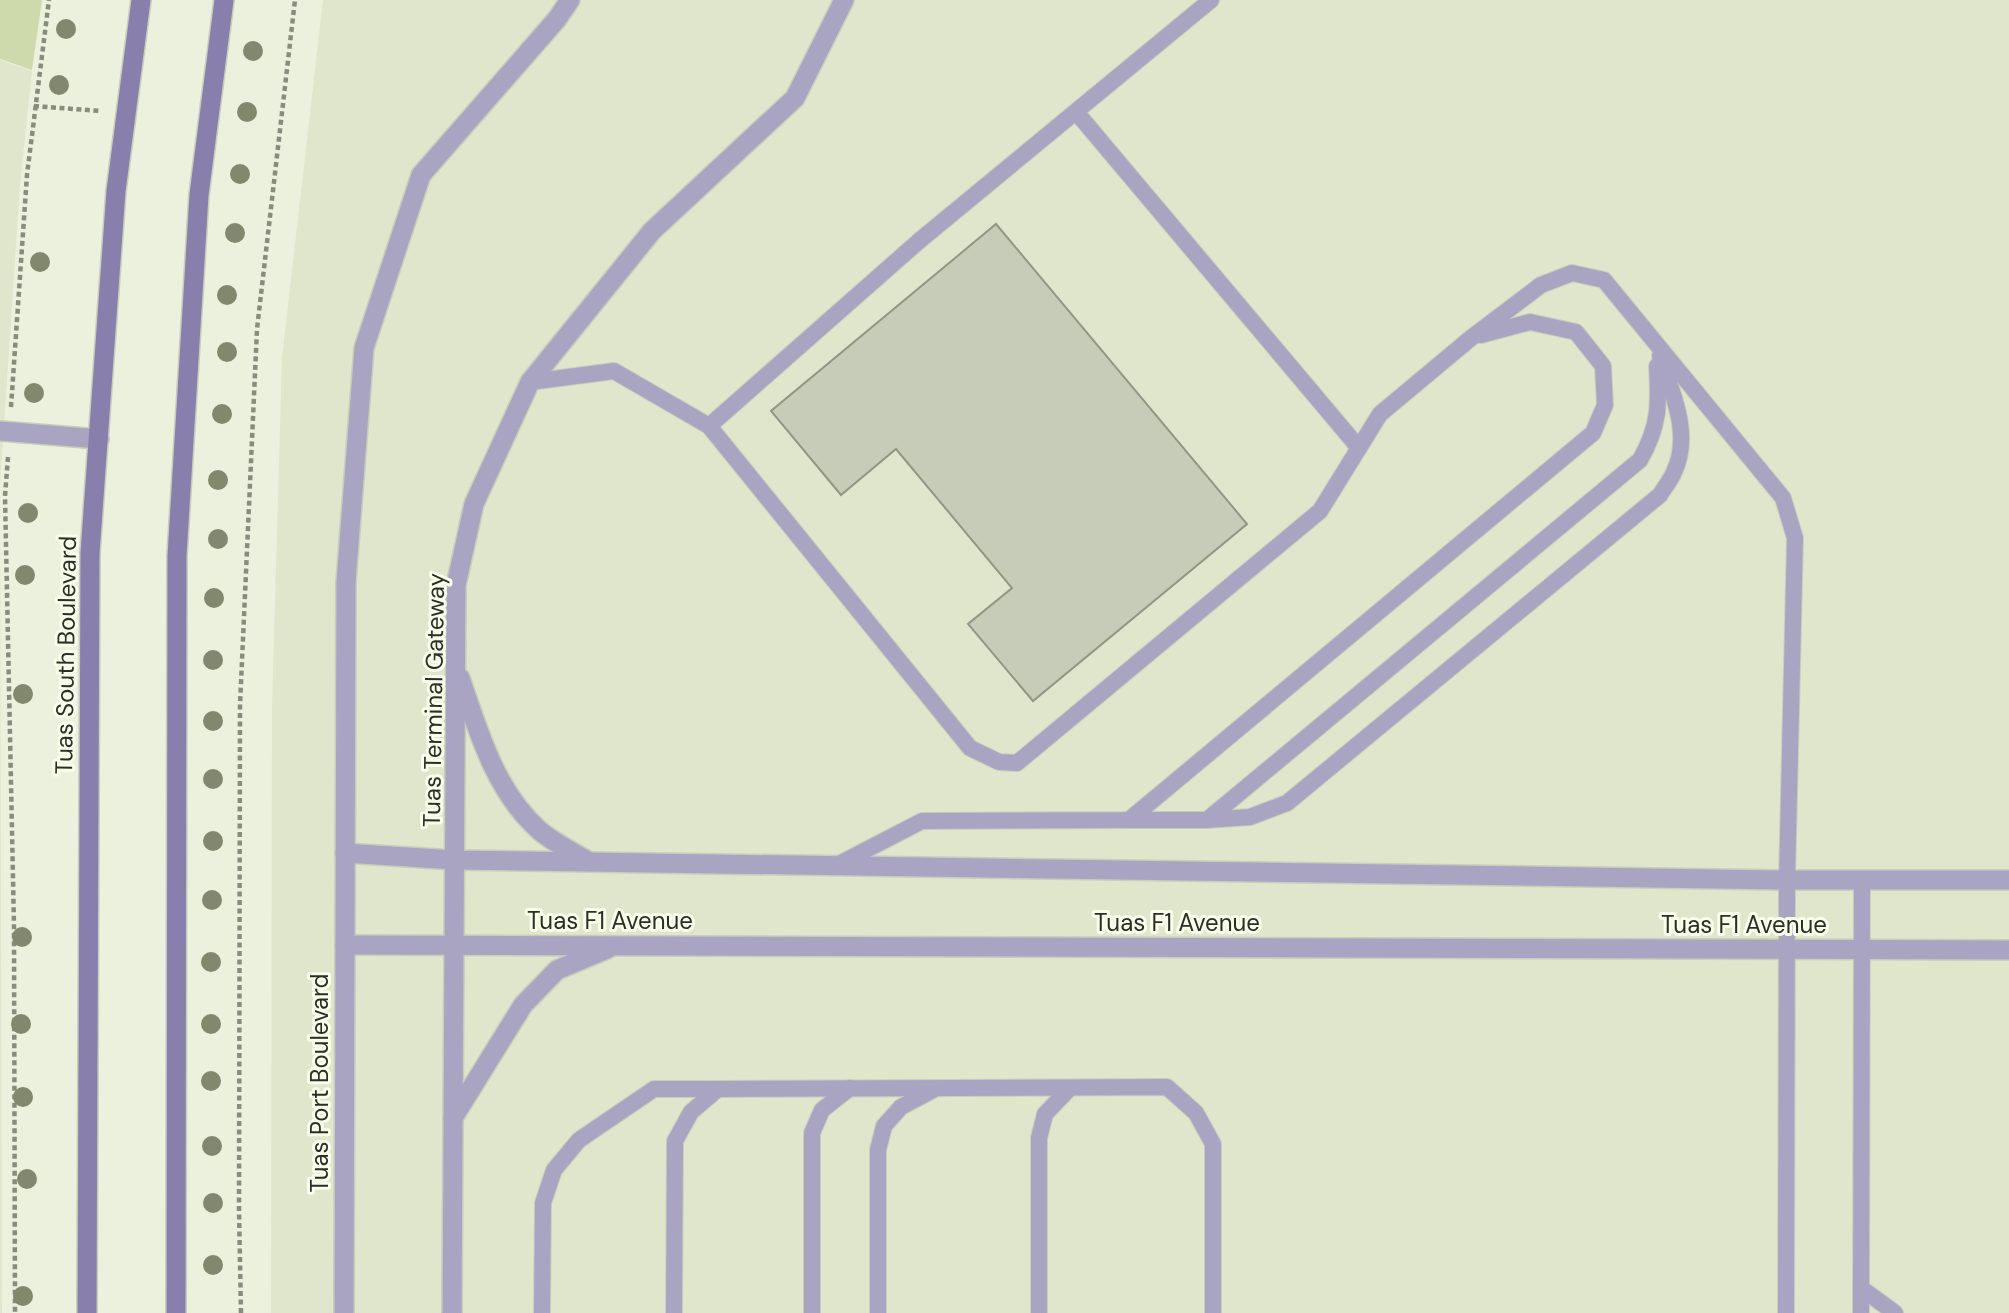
<svg xmlns="http://www.w3.org/2000/svg" width="2009" height="1313" viewBox="0 0 2009 1313" font-family="'DM Sans',sans-serif">
	<rect width="100%" height="100%" fill="#ebf1dd"/>
	<g fill="#dfe6cb">
		<polygon points="323,0 2009,0 2009,1313 271,1313 272,707 282,358"/>
		<polygon points="0,60 32,71 20,184 0,484 2,1313 0,1313"/>
	</g>
	<polygon fill="#ced9ac" points="0,0 42,0 32,70 0,59"/>
	<polygon fill="#c7ccb9" stroke="#929785" stroke-width="2" points="996,224 1247,524 1033,701 968,624 1012,588 896,449 841,495 771,411"/>
	<g fill="none" stroke-linecap="round" stroke-linejoin="round">
		<defs>
			<g id="service">
				<polyline points="1077,113 1359,448"/>
				<polyline points="530,382 614,371 709,426 970,748 999,762 1017,763 1320,511 1380,414 1471,338 1541,285 1572,273 1604,280 1783,498 1795,538 1787,880 1786,1313"/>
				<polyline points="709,426 919,241 1211,0"/>
				<path d="M 1129,820 L 1207,820 L 1250,817 L 1287,803 L 1660,495 C 1664,488 1671,480 1674,472 C 1692,435 1672,392 1660,356"/>
				<path d="M 1207,820 L 1640,460 C 1660,425 1659,404 1657,366"/>
				<polyline points="837,865 922,821 1129,820 1593,433 1605,405 1603,366 1576,332 1530,322 1481,335"/>
				<polyline points="1861,1288 1895,1313"/>
				<polyline points="542,1313 543,1203 554,1170 579,1140 654,1089 718,1089"/>
				<polyline points="674,1313 675,1141 691,1112 718,1089 1167,1087 1196,1113 1213,1144 1213,1313"/>
				<polyline points="812,1313 812,1133 822,1110 850,1088"/>
				<polyline points="878,1313 878,1150 884,1126 901,1107 933,1090"/>
				<polyline points="1039,1313 1039,1138 1045,1114 1070,1088"/>
				<polyline points="1861,1313 1862,879"/>
			</g>
			<polyline id="minor" points="0,431 99,439"/>
			<g id="tertiary">
				<path d="M 460,678 C 479,733 495,791 540,831 C 553,842 571,851 586,860"/>
				<polyline points="345,853 454,860 1787,880 2009,880"/>
				<polyline points="345,945 2009,950"/>
				<polyline points="453,1118 523,1005 557,970 607,949"/>
				<polyline points="344,1313 346,582 364,348 421,175 557,19 570,0"/>
				<polyline points="452,1313 456,585 474,504 530,382 652,231 795,98 844,0"/>
			</g>
			<g id="secondary">
				<polyline points="87,1313 90,553 116,191 141,0"/>
				<polyline points="176,1313 177,556 199,195 224,0"/>
			</g>
		</defs>
		<use href="#service" stroke="#c8cebc" stroke-width="18"/>
		<use href="#minor" stroke="#c8cebc" stroke-width="22"/>
		<use href="#tertiary" stroke="#c8cebc" stroke-width="22"/>
		<use href="#secondary" stroke="#c8cebc" stroke-width="22"/>
		<g stroke="#888c7e" stroke-width="4.5" stroke-dasharray="5 3.5" stroke-linecap="butt">
			<polyline points="34,106 101,111"/>
			<polyline points="11,407 27,175 49,0"/>
			<polyline points="8,457 5,496 14,926 15,1313"/>
			<polyline points="241,1313 239,1210 240,705 257,329 295,0"/>
		</g>
		<use href="#service" stroke="#aaa4c3" stroke-width="16"/>
		<use href="#minor" stroke="#aaa4c3" stroke-width="19"/>
		<use href="#tertiary" stroke="#aaa4c3" stroke-width="19"/>
		<use href="#secondary" stroke="#897fac" stroke-width="19"/>
	</g>
	<g fill="#82886d">
		<circle cx="66" cy="29" r="10"/>
		<circle cx="253" cy="51" r="10"/>
		<circle cx="59" cy="85" r="10"/>
		<circle cx="247" cy="112" r="10"/>
		<circle cx="240" cy="174" r="10"/>
		<circle cx="235" cy="233" r="10"/>
		<circle cx="40" cy="262" r="10"/>
		<circle cx="227" cy="295" r="10"/>
		<circle cx="227" cy="352" r="10"/>
		<circle cx="34" cy="393" r="10"/>
		<circle cx="222" cy="414" r="10"/>
		<circle cx="218" cy="480" r="10"/>
		<circle cx="28" cy="513" r="10"/>
		<circle cx="218" cy="539" r="10"/>
		<circle cx="25" cy="575" r="10"/>
		<circle cx="214" cy="598" r="10"/>
		<circle cx="213" cy="660" r="10"/>
		<circle cx="23" cy="694" r="10"/>
		<circle cx="213" cy="721" r="10"/>
		<circle cx="213" cy="779" r="10"/>
		<circle cx="213" cy="841" r="10"/>
		<circle cx="212" cy="900" r="10"/>
		<circle cx="22" cy="937" r="10"/>
		<circle cx="211" cy="962" r="10"/>
		<circle cx="21" cy="1024" r="10"/>
		<circle cx="211" cy="1024" r="10"/>
		<circle cx="211" cy="1081" r="10"/>
		<circle cx="23" cy="1097" r="10"/>
		<circle cx="212" cy="1146" r="10"/>
		<circle cx="27" cy="1179" r="10"/>
		<circle cx="213" cy="1203" r="10"/>
		<circle cx="213" cy="1265" r="10"/>
		<circle cx="23" cy="1296" r="10"/>
	</g>
	<g text-anchor="middle" stroke-width="6" stroke-linejoin="round" paint-order="stroke">
		<g font-size="24" fill="#2b2d26" stroke="#f8feea">
			<text transform="translate(66 655) rotate(-89)" y="8">Tuas South Boulevard</text>
			<text transform="translate(434 700) rotate(-89)" y="8">Tuas Terminal Gateway</text>
			<text x="610" y="929">Tuas F1 Avenue</text>
			<text x="1177" y="931">Tuas F1 Avenue</text>
			<text x="1744" y="933">Tuas F1 Avenue</text>
			<text transform="translate(320 1083) rotate(-90)" y="8">Tuas Port Boulevard</text>
		</g>
	</g>
</svg>
